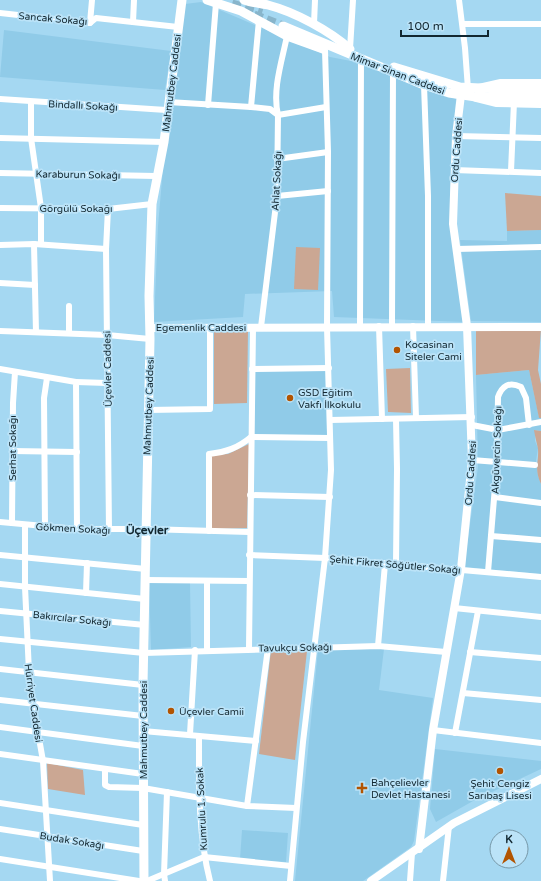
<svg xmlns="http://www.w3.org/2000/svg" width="541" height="881" viewBox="0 0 541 881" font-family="'Varela Round',sans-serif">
	<rect width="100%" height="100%" fill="#a5d8f2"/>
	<g fill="#90cbe8">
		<polygon points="201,2 330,57 351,61 456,99 450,196 465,322 334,317 332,291 245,294 243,317 154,322 158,226 166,133 185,4"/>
		<polygon points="4,30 171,51 165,90 0,77"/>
		<polygon points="541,230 541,322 471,321 460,240 507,241 507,231"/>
		<polygon points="325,370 327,436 254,434 255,372"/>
		<polygon points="529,370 539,417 541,418 541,431 535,430 535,441 538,448 536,461 538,476 541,484 541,574 464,567 478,467 476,375"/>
		<polygon points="149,583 190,583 191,647 151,650"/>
		<polygon points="384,649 379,690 433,698 414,841 411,847 363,881 295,881 318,650"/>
		<polygon points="435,749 541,761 541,769 473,801 436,822 430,809"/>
		<polygon points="242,830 288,833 286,862 240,859"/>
	</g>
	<g fill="#cba793">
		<polygon points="505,193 541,196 541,230 507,231"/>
		<polygon points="296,247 320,248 318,290 294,289"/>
		<polygon points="476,328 541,329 538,370 541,384 541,418 539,418 529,370 476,375"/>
		<polygon points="248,330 247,403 214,404 214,331"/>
		<polygon points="410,368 411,413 388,412 386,369"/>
		<path d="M 534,430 L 541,431 L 541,484 C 534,468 539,463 538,449 C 537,443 535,437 534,430 Z"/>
		<polygon points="249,444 247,528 211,529 211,455 228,454"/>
		<polygon points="271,650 307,651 295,760 259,754"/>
		<polygon points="47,763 83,770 85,795 48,789"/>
	</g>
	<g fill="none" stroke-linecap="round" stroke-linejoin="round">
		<g stroke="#88b5cb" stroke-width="9" stroke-dasharray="9 4.5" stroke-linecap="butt">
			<polyline points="232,4 262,13"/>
			<polyline points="254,15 283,26"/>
		</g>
		<g stroke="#fff" stroke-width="6">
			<polyline points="459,0 465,48 468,89"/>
			<polyline points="0,13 90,23 96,18 178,27"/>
			<polyline points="133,22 134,0"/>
			<polyline points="90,23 92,0"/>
			<polyline points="314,24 315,0"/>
			<polyline points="463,24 541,24"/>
			<polyline points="350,49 353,0"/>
			<polyline points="424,85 428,196 428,326"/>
			<polyline points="0,99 166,110"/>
			<polyline points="31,102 31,138 41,208 41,244"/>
			<polyline points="168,102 251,107 270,109 278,115 326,107"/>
			<polyline points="208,105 216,3"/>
			<polyline points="251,107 259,20"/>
			<polyline points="456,136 541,138"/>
			<polyline points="0,138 164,142"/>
			<polyline points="277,159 328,152"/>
			<polyline points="454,170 541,173"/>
			<polyline points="511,171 514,102"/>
			<polyline points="0,173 156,176"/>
			<polyline points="277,196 328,191"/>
			<polyline points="0,208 108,209 152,204"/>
			<polyline points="108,209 106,249 109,530"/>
			<polyline points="34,244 36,332"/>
			<polyline points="0,245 34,244 106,249"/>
			<polyline points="456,249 541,247"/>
			<polyline points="0,283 35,285"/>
			<polyline points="69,306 69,333"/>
			<polyline points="360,326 361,59"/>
			<polyline points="379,326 382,419"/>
			<polyline points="392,326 393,72"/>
			<polyline points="413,326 416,418"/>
			<path d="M 261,327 L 277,196 L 278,115 C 272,90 282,61 287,36"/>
			<polyline points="0,331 107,335 150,339"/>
			<polyline points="0,369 76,382 77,529"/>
			<polyline points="252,369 329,368"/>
			<polyline points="76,382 107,383"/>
			<polyline points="148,410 210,409 210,327"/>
			<polyline points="330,420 472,417"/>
			<polyline points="472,425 498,430 541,422"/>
			<polyline points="12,451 77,452"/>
			<polyline points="472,460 535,465"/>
			<polyline points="250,495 330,497"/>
			<polyline points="495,497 541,503"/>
			<polyline points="0,522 77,529 146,529 249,532"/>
			<polyline points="12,523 13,403 15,372"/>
			<polyline points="25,525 25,587 29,672 33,704 43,761 50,881"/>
			<polyline points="45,526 44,398 47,378"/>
			<path d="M 209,531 L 209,454 C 226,452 238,448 251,437 L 330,438"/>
			<polyline points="491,536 541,540"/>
			<polyline points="0,555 146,569"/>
			<polyline points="249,555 325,558 541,577"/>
			<polyline points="396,564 397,469 396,419"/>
			<path d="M 488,572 L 497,462 L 498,397 C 502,386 509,381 521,387 L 526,398 L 529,425"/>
			<polyline points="146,580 249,581"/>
			<polyline points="207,581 207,650"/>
			<polyline points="0,584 145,599"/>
			<polyline points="86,593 87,563"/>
			<polyline points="454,608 541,617"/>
			<polyline points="0,611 145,625"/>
			<polyline points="0,639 144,653 378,646 446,652"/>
			<polyline points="378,646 385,564"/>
			<polyline points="249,648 253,327"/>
			<polyline points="470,652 541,658"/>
			<polyline points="0,669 143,685"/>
			<polyline points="463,693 541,700"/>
			<polyline points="0,700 143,716"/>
			<polyline points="0,727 143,746"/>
			<polyline points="433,730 541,743"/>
			<polyline points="143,731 256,741"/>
			<polyline points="455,733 478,611"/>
			<polyline points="190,734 195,650"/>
			<path d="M 199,737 C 199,785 198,834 210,881"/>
			<polyline points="0,754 143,774"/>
			<polyline points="105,770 105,785 109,787 143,788 247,806 296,808"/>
			<polyline points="0,803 143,825"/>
			<polyline points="247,806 268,648"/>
			<polyline points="0,829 143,851"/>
			<polyline points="0,859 139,881"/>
			<polyline points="147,881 204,857 291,866"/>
			<polyline points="165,881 164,874 167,792"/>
			<polyline points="290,881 303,742 325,558 331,470 327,327 328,152 325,50"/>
			<polyline points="410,881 412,853"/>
			<polyline points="443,881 449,826"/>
		</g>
		<g stroke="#fff" stroke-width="8">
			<polyline points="150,328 541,327"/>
			<polyline points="419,849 433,730 461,569 472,460 467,326 453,224 456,136 461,95"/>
			<polyline points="371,881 454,823 541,779"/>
		</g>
		<g stroke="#fff" stroke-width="9">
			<polyline points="207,0 241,11 287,36 323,49"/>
			<path d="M 244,0 C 252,3 260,3 268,5 C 295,12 330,31 350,49"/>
			<polyline points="283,26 424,85 449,93 476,97 541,97"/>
			<polyline points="394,67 460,87 541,91"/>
			<polyline points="144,881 143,685 150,339 149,296 152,204 164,142 182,0"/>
		</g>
		<g stroke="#fff" stroke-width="10">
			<polyline points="479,89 501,84 541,84"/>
			<polyline points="476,97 496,102 541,103"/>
		</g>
	</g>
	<g fill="#b25401" stroke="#bbe3f8" stroke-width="1.5">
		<circle cx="397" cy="350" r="4"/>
		<circle cx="290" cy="398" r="4"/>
		<circle cx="171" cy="711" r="4"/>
		<circle cx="500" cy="771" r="4"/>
		<path d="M360 782h4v4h4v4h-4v4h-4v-4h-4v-4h4z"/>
	</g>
	<g text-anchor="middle" stroke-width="3.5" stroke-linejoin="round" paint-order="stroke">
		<g font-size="10" fill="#122730" stroke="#bbe3f8">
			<text transform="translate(53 18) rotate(5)" y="4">Sancak Sokağı</text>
			<text transform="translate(398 73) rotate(21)" y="4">Mimar Sinan Caddesi</text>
			<text transform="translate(171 83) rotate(-83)" y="4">Mahmutbey Caddesi</text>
			<text transform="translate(83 105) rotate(3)" y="4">Bindallı Sokağı</text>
			<text transform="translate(456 150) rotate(-86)" y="4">Ordu Caddesi</text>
			<text transform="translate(78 174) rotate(1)" y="4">Karaburun Sokağı</text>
			<text transform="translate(276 181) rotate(-87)" y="4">Ahlat Sokağı</text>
			<text x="76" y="212">Görgülü Sokağı</text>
			<text x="201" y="331">Egemenlik Caddesi</text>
			<text transform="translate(107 369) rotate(-91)" y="4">Üçevler Caddesi</text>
			<text transform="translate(148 406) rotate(-88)" y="4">Mahmutbey Caddesi</text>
			<text transform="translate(12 448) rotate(-90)" y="4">Serhat Sokağı</text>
			<text transform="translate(496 450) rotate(-88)" y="4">Akgüvercin Sokağı</text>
			<text transform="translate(470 473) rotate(-86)" y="4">Ordu Caddesi</text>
			<text transform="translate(73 528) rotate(3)" y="4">Gökmen Sokağı</text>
			<text transform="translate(395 564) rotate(5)" y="4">Şehit Fikret Söğütler Sokağı</text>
			<text transform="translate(72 618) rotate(6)" y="4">Bakırcılar Sokağı</text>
			<text transform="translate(295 647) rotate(-1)" y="4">Tavukçu Sokağı</text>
			<text transform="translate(34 703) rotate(82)" y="4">Hürriyet Caddesi</text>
			<text transform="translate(143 730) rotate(-90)" y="4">Mahmutbey Caddesi</text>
			<text transform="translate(201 809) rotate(-93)" y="4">Kumrulu 1. Sokak</text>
			<text transform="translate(72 840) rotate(9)" y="4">Budak Sokağı</text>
		</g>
		<g font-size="10" fill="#122730" stroke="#bbe3f8" text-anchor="start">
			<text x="405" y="348">Kocasinan<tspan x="405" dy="12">Siteler Cami</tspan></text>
			<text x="298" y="396">GSD Eğitim<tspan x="298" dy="12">Vakfı İlkokulu</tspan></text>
			<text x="179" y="715">Üçevler Camii</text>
			<text x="371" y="786">Bahçelievler<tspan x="371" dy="12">Devlet Hastanesi</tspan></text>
			<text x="500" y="787" text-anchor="middle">Şehit Cengiz<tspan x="500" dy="12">Sarıbaş Lisesi</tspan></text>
		</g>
		<g font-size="12" font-weight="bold" fill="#122730" stroke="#bbe3f8">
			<text x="147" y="534">Üçevler</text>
		</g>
	</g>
	<g transform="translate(509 849)"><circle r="19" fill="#bbe3f8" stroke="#7798a8"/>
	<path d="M0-3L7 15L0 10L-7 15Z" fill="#b25401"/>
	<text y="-6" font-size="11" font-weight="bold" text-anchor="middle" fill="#122730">K</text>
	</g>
	<path d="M401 30v6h87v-6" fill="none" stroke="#122730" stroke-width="2"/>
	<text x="407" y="30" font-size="12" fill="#122730" stroke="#bbe3f8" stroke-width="3" paint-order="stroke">100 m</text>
</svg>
